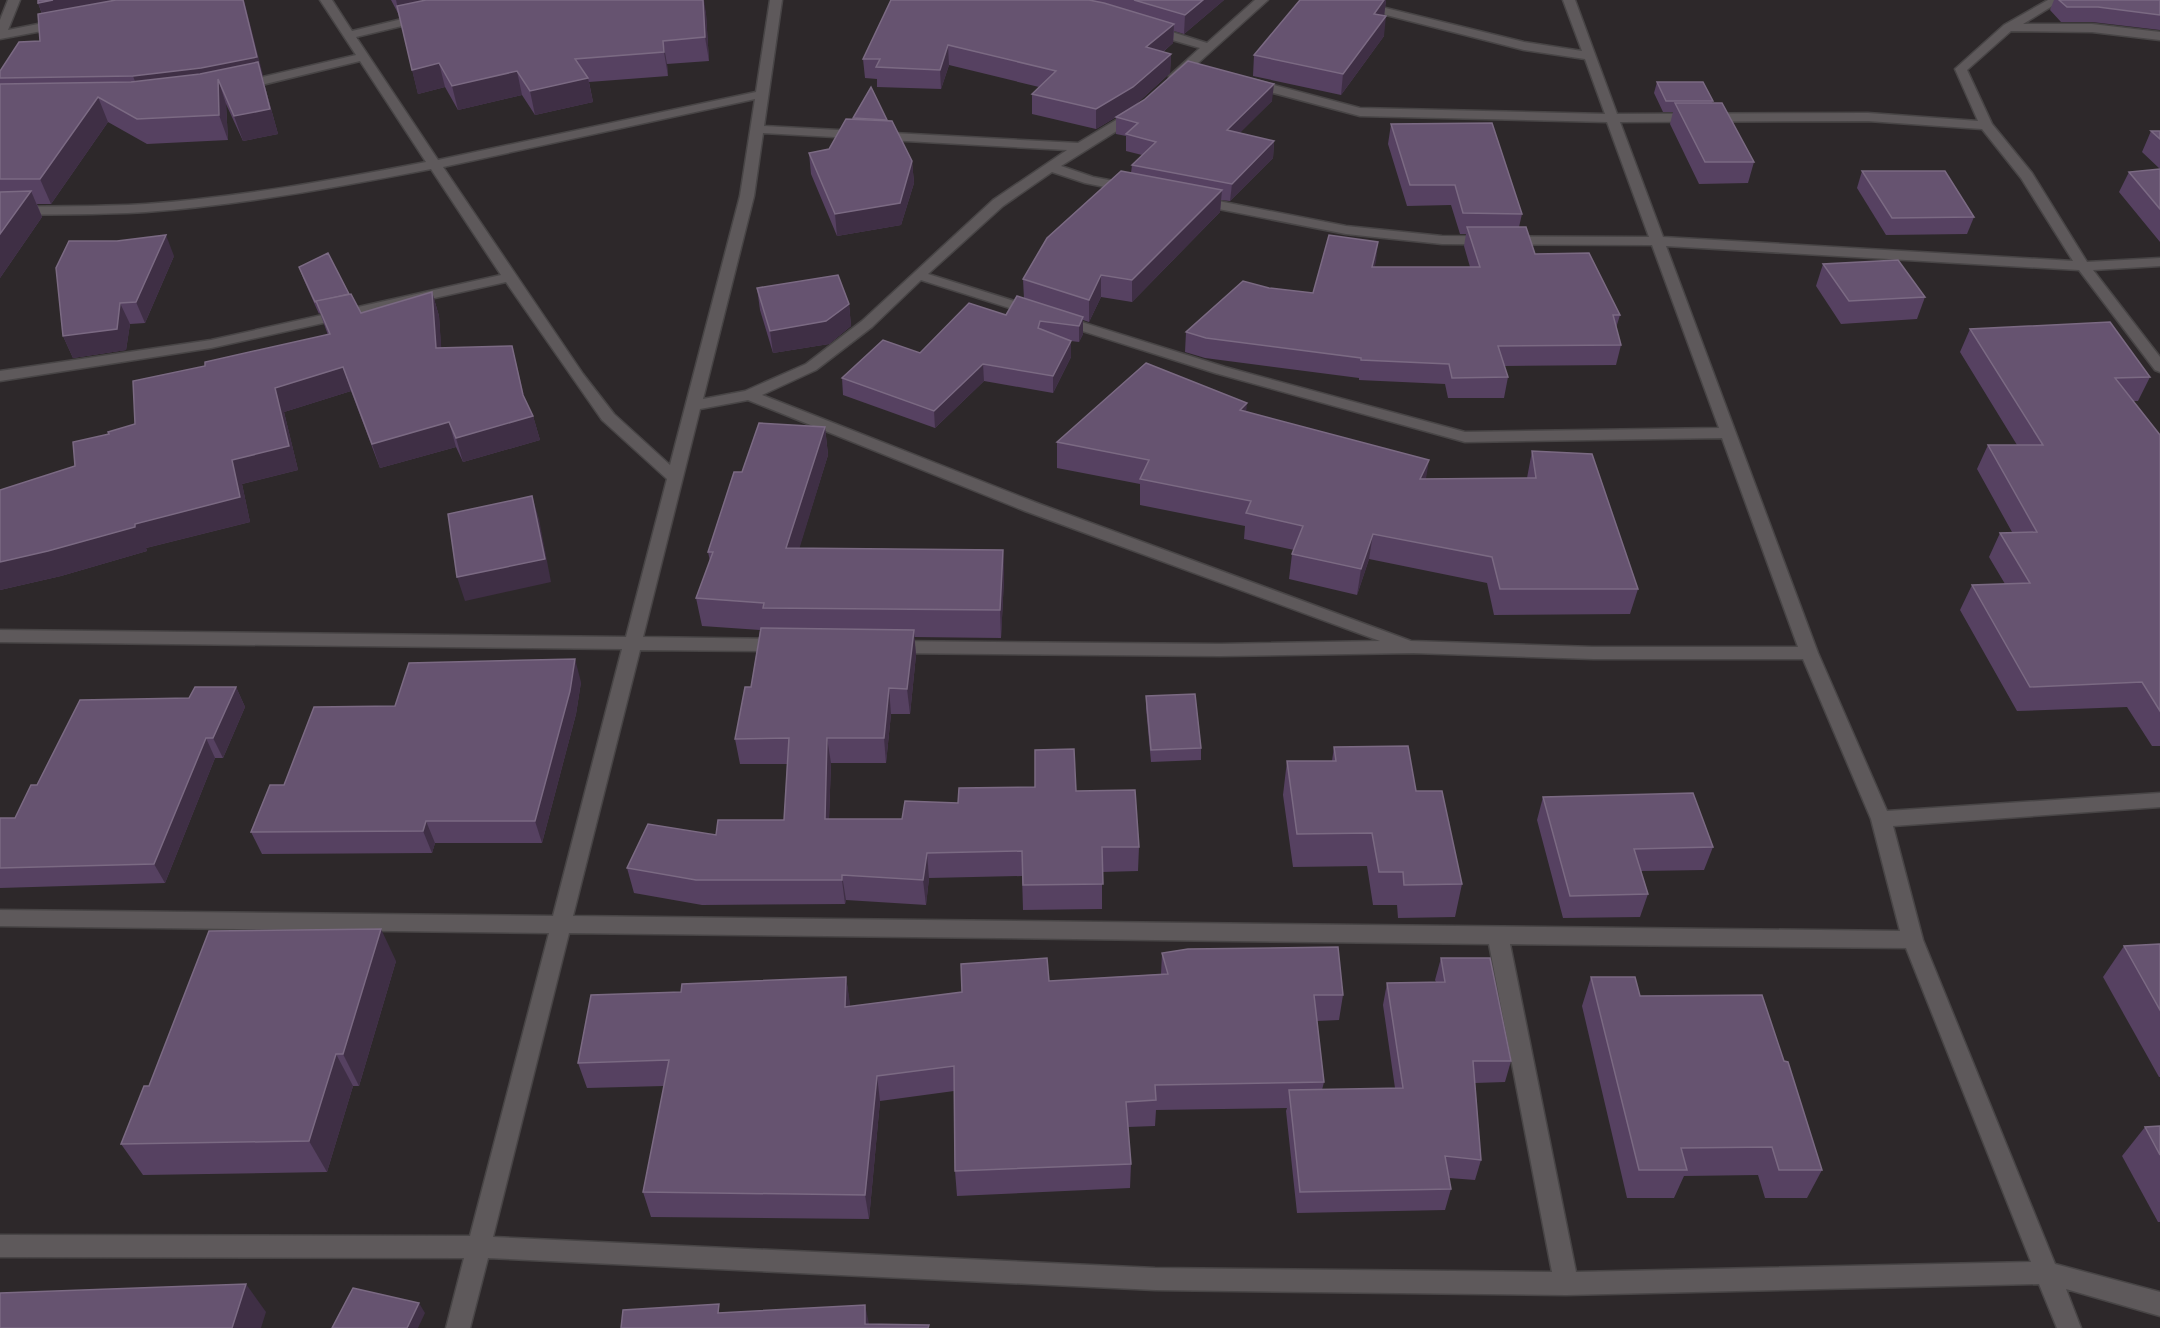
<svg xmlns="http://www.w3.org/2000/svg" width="2160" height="1328" viewBox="0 0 2160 1328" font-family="'PT Sans Narrow',sans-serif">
	<rect width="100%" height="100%" fill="#2d282a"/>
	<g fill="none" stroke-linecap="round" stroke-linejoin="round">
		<defs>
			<g id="street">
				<polygon points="8,0 20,0 8,30 63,19 69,23 63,27 0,39 0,20"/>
				<path d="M 320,0 L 332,0 L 352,31 L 423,14 L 427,16 L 427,20 L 356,37 L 438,160 L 756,92 L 770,0 L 782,0 L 764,126 L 1078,143 L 1131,111 L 1139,111 L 1141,114 L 1139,117 L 1061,166 L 1093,177 L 1135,185 L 1137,188 L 1135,191 L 1130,192 L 1085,183 L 1052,172 L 1003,206 L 928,274 L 1225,367 L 1465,432 L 1719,428 L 1652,245 L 1442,244 L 1346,234 L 1193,204 L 1191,201 L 1198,197 L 1346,226 L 1442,236 L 1649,237 L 1607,122 L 1360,116 L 1247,86 L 1245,83 L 1247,80 L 1251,79 L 1360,108 L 1605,114 L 1585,59 L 1524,50 L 1335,2 L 1333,0 L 1353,0 L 1524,42 L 1582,51 L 1563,0 L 1575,0 L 1617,114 L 1868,113 L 1978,121 L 1955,69 L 2004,25 L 2048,0 L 2062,0 L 2023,24 L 2092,24 L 2160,32 L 2160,40 L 2092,32 L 2011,31 L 1967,70 L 1992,124 L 2032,173 L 2087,262 L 2160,258 L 2160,266 L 2093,270 L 2160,357 L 2160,372 L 2155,370 L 2079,270 L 1666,246 L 1818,653 L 1887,811 L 2160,793 L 2160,807 L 1893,826 L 1923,940 L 2055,1264 L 2160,1292 L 2160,1316 L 2066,1289 L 2081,1328 L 2057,1328 L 2039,1284 L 1566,1295 L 1155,1290 L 488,1258 L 470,1328 L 446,1328 L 464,1258 L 0,1257 L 0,1235 L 470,1236 L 549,933 L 0,926 L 0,910 L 553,916 L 622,649 L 0,642 L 0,630 L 626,637 L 667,479 L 602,420 L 506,282 L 211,348 L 0,381 L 0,371 L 211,340 L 501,275 L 431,169 C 337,187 242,205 146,212 C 98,215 49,214 0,215 L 0,207 C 49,206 98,207 146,204 C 240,197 334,180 426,162 L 360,61 L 241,90 L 235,86 L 237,83 L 356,55 ZM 755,99 L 740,196 L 670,465 L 614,414 L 583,374 L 443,167 ZM 1868,121 L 1982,129 L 2021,178 L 2073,261 L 1663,237 L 1620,122 ZM 763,133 L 1067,150 L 993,200 L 862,321 L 806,364 L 745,391 L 703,399 L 754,196 ZM 921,280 L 1215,373 L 1465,442 L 1722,438 L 1798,647 L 1593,647 L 1411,641 L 1037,503 L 762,395 L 816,370 L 872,327 ZM 748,400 L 1025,511 L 1380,641 L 1220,644 L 890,641 L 884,643 L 881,647 L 884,651 L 890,653 L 1220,656 L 1413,653 L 1593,659 L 1803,659 L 1871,819 L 1900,931 L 573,916 L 640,650 L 781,651 L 787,649 L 790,645 L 787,641 L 781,639 L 643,637 L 700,409 ZM 569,933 L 1489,944 L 1552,1272 L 1155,1268 L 493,1237 ZM 1510,944 L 1906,948 L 2031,1262 L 1576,1272 Z"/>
				<polygon points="1255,0 1268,0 1177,82 1169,82 1169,76 1200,48 1148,33 1148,27 1156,27 1207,43"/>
			</g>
		</defs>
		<use href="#street" stroke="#484546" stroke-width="3"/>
		<use href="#street" fill="#5e595b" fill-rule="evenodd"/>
	</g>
	<g fill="#564161">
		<polygon points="391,0 703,0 706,14 709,61 667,64 668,76 589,82 593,102 535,115 522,95 458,110 445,87 418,94 399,15"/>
		<polygon points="891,0 1224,0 1184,34 1174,31 1173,43 1163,52 1171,54 1170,73 1133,107 1272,101 1239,133 1274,141 1273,158 1230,201 1221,200 1220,212 1132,302 1101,297 1089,322 1083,320 1083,334 1079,342 1071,341 1071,357 1053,393 984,381 935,428 843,395 842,378 920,353 1006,315 1024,299 1023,279 1131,173 1132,165 1142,155 1126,151 1126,136 1116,134 1116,117 1128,110 1096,129 1032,114 1032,94 1039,87 949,65 941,89 877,87 877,79 865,78 863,59"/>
		<polygon points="1386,0 1384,15 1384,36 1341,95 1253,76 1254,55"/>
		<polygon points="2054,0 2160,0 2160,30 2092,22 2061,22 2050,10"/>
		<polygon points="38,3 263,75 262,76 278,134 243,141 226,104 228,140 147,144 108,122 51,204 37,204 42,217 0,278 0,71 40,41 42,14"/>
		<polygon points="1657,82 1713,101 1712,103 1754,162 1748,183 1699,184 1670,124 1673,112 1663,112 1654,93"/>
		<polygon points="853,118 887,120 912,161 914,183 901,225 837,236 811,174 809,153 829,149 854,119"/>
		<polygon points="1391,124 1522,214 1519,227 1535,254 1620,315 1616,328 1621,345 1616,365 1504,366 1508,377 1504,398 1448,398 1445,384 1359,380 1359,378 1205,358 1185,352 1186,332 1269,288 1313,293 1378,242 1374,267 1470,267 1464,246 1466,234 1460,234 1451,205 1407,206 1388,144"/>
		<polygon points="2151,131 2160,131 2160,242 2119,192 2129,172 2160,169 2142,152"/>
		<polygon points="1862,171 1974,217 1967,234 1886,235 1857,188"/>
		<polygon points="174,256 145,323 130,324 126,350 73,358 63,336"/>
		<polygon points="1823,264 1925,297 1917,319 1841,324 1816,286"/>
		<polygon points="299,267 349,294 361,313 432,292 439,316 441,348 512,346 524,398 533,416 540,440 463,462 456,447 380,468 351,391 284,412 298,470 242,484 250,522 146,548 147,551 61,576 0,590 0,490 75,466 109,434 135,424 205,366 328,335 320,313 319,314 303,278"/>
		<polygon points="757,288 849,304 851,326 829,344 773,353 760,310"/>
		<polygon points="1970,329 2150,377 2138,401 2133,401 2160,435 2160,746 2152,746 2127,707 2017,711 1960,610 1972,585 2005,584 1989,557 2000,533 2012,532 1977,469 1988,445 2017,445 1960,352"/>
		<polygon points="1246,411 1426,479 1527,478 1532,451 1638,589 1630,614 1494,615 1487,583 1369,559 1357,595 1289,579 1292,554 1294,550 1244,539 1245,526 1140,505 1140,484 1057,468 1057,442"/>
		<polygon points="825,427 828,455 799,548 1003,550 1004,578 1001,638 914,637 916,655 910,714 891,714 886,763 831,763 829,819 902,819 958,803 1076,791 1139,847 1138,871 1102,872 1102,909 1023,910 1022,876 929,878 926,905 846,900 845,904 702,905 634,893 627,868 716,835 784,820 787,764 740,764 735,739 751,687 760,630 702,626 696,598 710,561 708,552 742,472"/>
		<polygon points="581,682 576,714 542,843 435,843 432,853 262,854 251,832 395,706"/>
		<polygon points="236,687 245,707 223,758 215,758 165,883 0,888 0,818 15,818 37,785"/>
		<polygon points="1146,696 1201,748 1201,760 1151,762 1146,708"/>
		<polygon points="1334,747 1416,791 1462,884 1455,917 1398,918 1397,905 1373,905 1367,866 1293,867 1283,795 1287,761 1332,761"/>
		<polygon points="1543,797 1713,847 1704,870 1641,871 1648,894 1640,917 1563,918 1537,820"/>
		<polygon points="2160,944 2160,1077 2159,1077 2103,977 2124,946"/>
		<polygon points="1162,953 1343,995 1339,1020 1317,1021 1324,1082 1322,1090 1395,1088 1383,1005 1387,983 1436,982 1435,980 1441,958 1511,1061 1505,1082 1475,1083 1481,1160 1475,1180 1449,1178 1451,1189 1445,1210 1297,1213 1286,1111 1287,1108 1156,1110 1155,1126 1128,1127 1131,1164 1130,1188 957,1196 955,1171 954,1091 880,1101 869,1219 651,1217 643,1192 664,1086 587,1088 578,1063 681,992 846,977 850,1007 1049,981 1161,974"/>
		<polygon points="396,961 359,1086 353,1086 327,1172 143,1175 121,1144 149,1086"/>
		<polygon points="1591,977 1640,996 1784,1061 1822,1170 1807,1198 1765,1198 1758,1175 1684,1176 1674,1198 1627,1198 1582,1006"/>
		<polygon points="2160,1126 2160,1222 2158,1222 2122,1156 2145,1127"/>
	</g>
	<g fill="#3f2f45">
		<polygon points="53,0 159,0 45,21 38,3"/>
		<polygon points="243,0 244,0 263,75 262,76 278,134 243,141 234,116 218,79 226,104 228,140 219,115 140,95 133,76"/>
		<polygon points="396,0 482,0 400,18"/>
		<polygon points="703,0 704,0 706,14 709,61 705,37"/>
		<polygon points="1203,0 1224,0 1184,34 1185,15"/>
		<polygon points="1384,0 1386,0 1384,17 1374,14"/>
		<polygon points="1386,16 1384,36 1341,95 1343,74"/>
		<polygon points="1174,24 1173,43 1145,67 1146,47"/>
		<polygon points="663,41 667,64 668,76 664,52"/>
		<polygon points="948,45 949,65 941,89 940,70"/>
		<polygon points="1171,54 1170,73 1133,107 1096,129 1096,109"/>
		<polygon points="439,63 445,87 418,94 412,70"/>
		<polygon points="517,71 522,95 458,110 452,86"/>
		<polygon points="588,78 593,102 535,115 530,91"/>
		<polygon points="1274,84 1272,101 1226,147 1227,130"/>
		<polygon points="98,97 108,122 51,204 40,179"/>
		<polygon points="1274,141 1273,158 1230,201 1232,184"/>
		<polygon points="912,161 914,183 901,225 837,236 835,214"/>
		<polygon points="1222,190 1220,212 1132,302 1132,280"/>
		<polygon points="31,191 42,217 0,278 0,234"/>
		<polygon points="166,235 174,256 145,323 136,302"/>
		<polygon points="1378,242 1376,262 1369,287 1372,267"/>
		<polygon points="1101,275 1101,297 1089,322 1089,300"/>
		<polygon points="432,292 439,316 443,372 436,348"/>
		<polygon points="120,303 130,324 126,350 73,358 63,336"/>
		<polygon points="849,304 851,326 829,344 773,353 770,331"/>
		<polygon points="1083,317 1083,334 1079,342 1079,326"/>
		<polygon points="1071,341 1071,357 1053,393 1053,376"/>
		<polygon points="512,346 529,417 533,416 540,440 463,462 456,438"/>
		<polygon points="983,364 984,381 935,428 934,411"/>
		<polygon points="343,367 351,391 284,412 298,470 242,484 250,522 146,548 147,551 61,576 0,590 0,562 135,524 232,460 275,388"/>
		<polygon points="1247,403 1245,428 1240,410"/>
		<polygon points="449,422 456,447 380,468 372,444"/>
		<polygon points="825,427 828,455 791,576 786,548"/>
		<polygon points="1429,460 1425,485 1420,479"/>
		<polygon points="532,496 539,519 551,582 465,601 457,577"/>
		<polygon points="1373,534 1369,559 1357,595 1361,569"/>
		<polygon points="1003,550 1004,578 1001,638 1000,610"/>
		<polygon points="914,630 916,655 910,714 907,689"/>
		<polygon points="575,659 581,682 576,714 542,843 535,821"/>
		<polygon points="236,687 245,707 223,758 213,738"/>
		<polygon points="889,688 891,714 886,763 884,738"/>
		<polygon points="206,738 215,758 165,883 154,864"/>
		<polygon points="827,738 831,763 828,844 825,819"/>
		<polygon points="426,821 435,843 432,853 423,831"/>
		<polygon points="927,853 929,878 926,905 923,880"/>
		<polygon points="842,875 846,900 845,904 842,880"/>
		<polygon points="381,929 396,961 359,1086 343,1054"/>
		<polygon points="846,977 850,1003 849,1033 845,1007"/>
		<polygon points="336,1054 353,1086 327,1172 309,1141"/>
		<polygon points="877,1076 880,1101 869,1219 865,1195"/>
		<polygon points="246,1284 266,1312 261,1328 232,1328"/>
		<polygon points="419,1303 425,1313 418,1328 407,1328"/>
		<polygon points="865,1305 869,1324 869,1328 865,1324"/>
	</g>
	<g fill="#665370" stroke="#7b6a83" stroke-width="1.5">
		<polygon points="38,0 53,0 38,3"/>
		<polygon points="116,0 243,0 257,57 201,68 133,76 0,78 0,71 19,42 40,41 38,14"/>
		<polygon points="426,0 703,0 705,37 663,41 664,52 575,59 588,78 530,91 517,71 452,86 439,63 412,70 397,6"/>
		<polygon points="891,0 1089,0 1104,3 1174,24 1146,47 1171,54 1133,87 1096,109 1032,94 1056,71 948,45 940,70 876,67 880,59 863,59"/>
		<polygon points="1134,0 1203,0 1185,15"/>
		<polygon points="1300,0 1384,0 1374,14 1386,16 1343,74 1254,55"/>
		<polygon points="2059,0 2160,0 2160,15 2098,7 2067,7"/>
		<polygon points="1188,61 1274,84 1227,130 1274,141 1232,184 1132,165 1156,142 1126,134 1138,123 1116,117 1144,100"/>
		<polygon points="258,62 270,109 234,116 218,79 219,115 137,119 98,97 40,179 0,179 0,84 131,82 200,74"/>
		<polygon points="1657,82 1703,82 1713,101 1666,101"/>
		<polygon points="871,87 887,120 853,118"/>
		<polygon points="1675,103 1722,103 1754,162 1705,162"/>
		<polygon points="846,119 892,121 912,161 900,203 835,214 809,153 829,149"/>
		<polygon points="1492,123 1522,214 1463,213 1455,185 1410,185 1391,124"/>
		<polygon points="2151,131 2160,131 2160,139"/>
		<polygon points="2160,169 2160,209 2129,172"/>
		<polygon points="1121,171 1222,190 1132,280 1101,275 1089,300 1023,279 1047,238"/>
		<polygon points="1862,171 1945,171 1974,217 1892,218"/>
		<polygon points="31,191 0,234 0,192"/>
		<polygon points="1467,227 1526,227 1535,254 1589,253 1620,315 1613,315 1621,345 1498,346 1508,377 1452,378 1449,364 1361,360 1361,358 1206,338 1186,332 1243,281 1269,288 1313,293 1329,235 1378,242 1372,267 1480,267"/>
		<polygon points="166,235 136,302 120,303 117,329 63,336 56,268 69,241 117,241"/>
		<polygon points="328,253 349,294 315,302 299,267"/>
		<polygon points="1898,260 1925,297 1849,301 1823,264"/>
		<polygon points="838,275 849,304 826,321 770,331 757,288"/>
		<polygon points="432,292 436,348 512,346 523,395 533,416 456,438 449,422 372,444 343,367 275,388 289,446 232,460 240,497 135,524 135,527 48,551 0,562 0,490 75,466 73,442 109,434 108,432 135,424 133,381 205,366 205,362 330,334 316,301 351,294 361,313"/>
		<polygon points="1017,296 1083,317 1079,326 1040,321 1038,328 1071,341 1053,376 983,364 934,411 842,378 883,340 920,353 969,303 1006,315"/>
		<polygon points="2110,322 2150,377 2115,378 2160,435 2160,711 2142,682 2030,687 1972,585 2030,583 2000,533 2037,532 1988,445 2043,445 1970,329"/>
		<polygon points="1146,363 1247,403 1240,410 1429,460 1420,479 1536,478 1532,451 1592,454 1638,589 1500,589 1492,557 1373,534 1361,569 1292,554 1303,526 1246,513 1251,501 1140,479 1149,460 1057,442"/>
		<polygon points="759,423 825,427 786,548 1003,550 1000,610 763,608 764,603 696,598 713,552 708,552 734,472 742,472"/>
		<polygon points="532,496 545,559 457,577 448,514"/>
		<polygon points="761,628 914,630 907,689 889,688 884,738 827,738 825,819 902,819 905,801 958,803 959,788 1035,787 1035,750 1074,749 1076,791 1135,790 1139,847 1102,847 1103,884 1023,885 1022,851 927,853 923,880 842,875 842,880 696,880 627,868 648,824 716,835 718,820 784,820 789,738 735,739 745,687 751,687"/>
		<polygon points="575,659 570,691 535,821 426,821 423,831 251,832 270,785 284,785 314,707 395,706 409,663"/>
		<polygon points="195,687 236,687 213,738 206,738 154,864 0,868 0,818 15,818 31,785 37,785 80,700 189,698"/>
		<polygon points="1195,694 1201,748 1151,750 1146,696"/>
		<polygon points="1408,746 1416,791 1442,791 1462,884 1404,885 1403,872 1379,872 1372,833 1297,834 1287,761 1336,761 1334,747"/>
		<polygon points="1693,793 1713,847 1634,849 1648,894 1570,896 1543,797"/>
		<polygon points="381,929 343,1054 336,1054 309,1141 121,1144 144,1086 149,1086 209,931"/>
		<polygon points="2160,944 2160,1010 2124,946"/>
		<polygon points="1338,947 1343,995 1314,995 1324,1082 1155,1085 1156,1100 1126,1102 1131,1164 955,1171 954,1066 877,1076 865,1195 643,1192 669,1060 578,1063 591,995 681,992 682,984 846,977 845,1007 962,992 961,964 1047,958 1049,981 1168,974 1162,953 1188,949"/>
		<polygon points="1441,958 1490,958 1511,1061 1473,1061 1481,1160 1445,1156 1451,1189 1300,1192 1289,1090 1403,1088 1387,983 1445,982"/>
		<polygon points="1591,977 1635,977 1640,996 1762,995 1784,1061 1788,1062 1822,1170 1779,1170 1772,1147 1681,1148 1687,1170 1639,1170"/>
		<polygon points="2160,1126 2160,1155 2145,1127"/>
		<polygon points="246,1284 232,1328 0,1328 0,1293"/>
		<polygon points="353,1288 419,1303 407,1328 332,1328"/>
		<polygon points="719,1304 718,1313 865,1305 865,1324 929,1325 928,1328 621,1328 623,1310"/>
	</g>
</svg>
